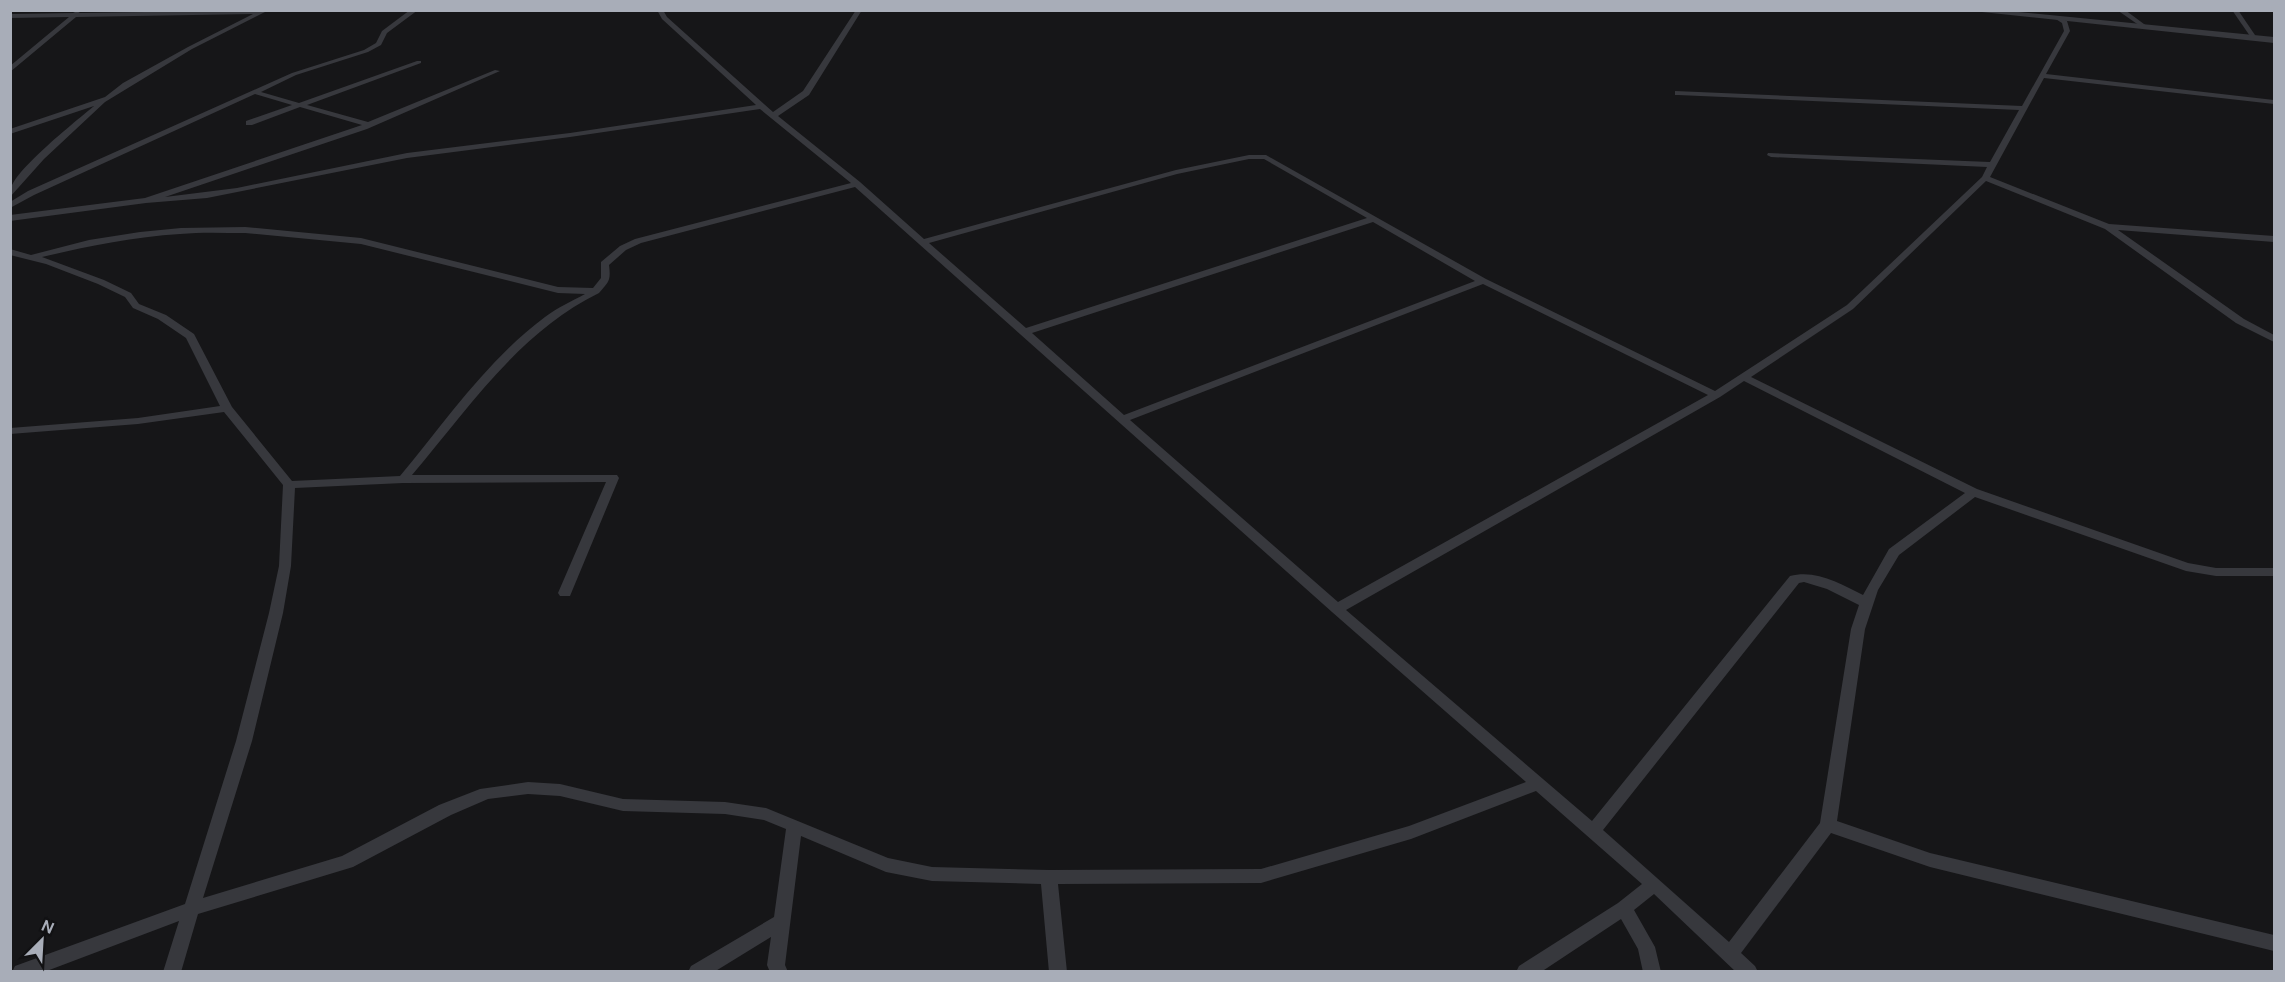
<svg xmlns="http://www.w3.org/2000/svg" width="2285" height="982" viewBox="0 0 2285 982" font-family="'DM Sans',sans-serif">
	<rect width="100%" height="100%" fill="#161618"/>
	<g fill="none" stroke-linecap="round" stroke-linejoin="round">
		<g fill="#37383d" fill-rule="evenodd">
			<path d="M 269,10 L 192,49 L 105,102 L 44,159 L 10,197 C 10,197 10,189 11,188 C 17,168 76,121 94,106 L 10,134 L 10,129 L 105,97 L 123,83 L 188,47 L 253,14 L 76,17 L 10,72 L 10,66 L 69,17 L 10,18 L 10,14 L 73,13 L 77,11 L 80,13 Z"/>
			<path d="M 410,10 L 418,10 L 387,33 L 381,45 L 368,52 L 296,75 L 261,92 L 299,103 L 417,61 L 421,61 L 421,63 L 307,105 L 368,122 L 495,70 L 500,71 L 367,129 L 165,197 L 237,188 L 407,153 L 570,133 L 756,105 L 662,19 L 657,10 L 663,10 L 667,17 L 773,112 L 803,91 L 856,10 L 862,10 L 809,95 L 778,116 L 860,182 L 924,239 L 1176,170 L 1249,155 L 1266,155 L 1486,279 L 1715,391 L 1847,305 L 1982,177 L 1987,167 L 1771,157 L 1767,155 L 1768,153 L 1990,162 L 2019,110 L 1678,95 L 1675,95 L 1675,91 L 2022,106 L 2064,31 L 2062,23 L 2054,18 L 2057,16 L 2067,21 L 2070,31 L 2046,74 L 2274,100 L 2274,104 L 2044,78 L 1990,177 L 2109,224 L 2274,236 L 2274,242 L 2118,230 L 2244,319 L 2274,335 L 2274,342 L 2236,323 L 2105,229 L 1986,181 L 1853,309 L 1751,377 L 1977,489 L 2188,563 L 2216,568 L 2274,568 L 2274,576 L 2216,576 L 2186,571 L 1975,497 L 1899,555 L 1878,590 L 1865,629 L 1837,821 L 1930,853 L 2274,935 L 2274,951 L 1930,867 L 1831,833 L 1741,953 L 1755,966 L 1758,972 L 1736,972 L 1654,894 L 1634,910 L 1655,947 L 1661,972 L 1643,972 L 1638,949 L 1621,919 L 1541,972 L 1516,972 L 1519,966 L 1618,903 L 1642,884 L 1536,791 L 1411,839 L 1261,883 L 1058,884 L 1067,972 L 1049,972 L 1041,884 L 932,881 L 886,872 L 801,836 L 785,965 L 788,972 L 770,972 L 767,965 L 771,937 L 714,972 L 688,972 L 691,966 L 774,917 L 786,829 L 764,820 L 725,814 L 623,811 L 560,796 L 528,794 L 488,799 L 451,815 L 353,867 L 198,914 L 181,972 L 163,972 L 179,921 L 44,972 L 12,972 L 15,966 L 185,904 L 236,741 L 269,613 L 279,566 L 283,485 L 224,412 L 138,424 L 10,434 L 10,428 L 138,418 L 220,406 L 186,338 L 158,319 L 133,308 L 125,297 L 98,284 L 46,264 L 10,255 L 10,249 L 31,255 L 89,240 L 140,232 L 181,228 L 245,227 L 361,238 L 558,287 L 593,288 L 601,278 L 601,262 L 620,246 L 635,239 L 851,183 L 760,109 L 570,137 L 407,158 L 207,198 L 146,203 L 10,221 L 10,215 L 145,198 L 362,125 L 300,107 L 252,125 L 246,125 L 246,121 L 292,105 L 255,94 L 34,195 L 10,208 L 10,202 L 28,191 L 292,73 L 364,50 L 376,43 L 382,31 ZM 1249,159 L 1264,159 L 1367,218 L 1026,328 L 929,243 L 1177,174 ZM 855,187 L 1332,612 L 1526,782 L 1409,826 L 1261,869 L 1049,870 L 932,867 L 888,858 L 766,808 L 725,802 L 623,799 L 560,784 L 528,782 L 480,789 L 439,805 L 342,856 L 203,898 L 252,741 L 283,613 L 291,566 L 295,488 L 403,483 L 606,482 L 558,593 L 560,596 L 570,596 L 619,478 L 617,475 L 412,475 C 468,409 519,332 599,293 C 609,281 611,281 609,265 L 626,250 L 641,243 ZM 1373,222 L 1475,281 L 1124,415 L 1032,333 ZM 245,233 L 361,244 L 558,293 L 585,294 C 572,301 557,308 545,317 C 488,359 445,422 400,476 L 292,481 L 232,407 L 194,334 L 166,315 L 139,304 L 131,293 L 104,280 L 42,257 C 88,246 133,237 180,234 C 201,232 223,233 245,233 ZM 1483,284 L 1708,395 L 1338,602 L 1130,420 ZM 1744,381 L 1965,493 L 1889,549 L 1863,595 C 1841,584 1816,569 1790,576 L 1592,821 L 1346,610 L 1720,397 ZM 1804,582 L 1827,589 L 1859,605 L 1851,629 L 1820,823 L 1729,942 L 1603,830 L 1799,583 Z"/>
			<polygon points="2117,10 2125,10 2148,27 2143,28"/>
			<polygon points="2232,10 2238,10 2257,38 2256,39 2252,39"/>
		</g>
		<polygon fill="#37383d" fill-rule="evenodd" points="1963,10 1998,10 2274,37 2274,43"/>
	</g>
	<rect width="2285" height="982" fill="none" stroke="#a8adb8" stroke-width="24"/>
	<g transform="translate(42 940) rotate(24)" stroke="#111113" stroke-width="4.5" paint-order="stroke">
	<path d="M0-4.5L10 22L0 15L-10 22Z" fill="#a8adb8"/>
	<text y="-9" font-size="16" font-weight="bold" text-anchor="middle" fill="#a8adb8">N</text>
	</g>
</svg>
